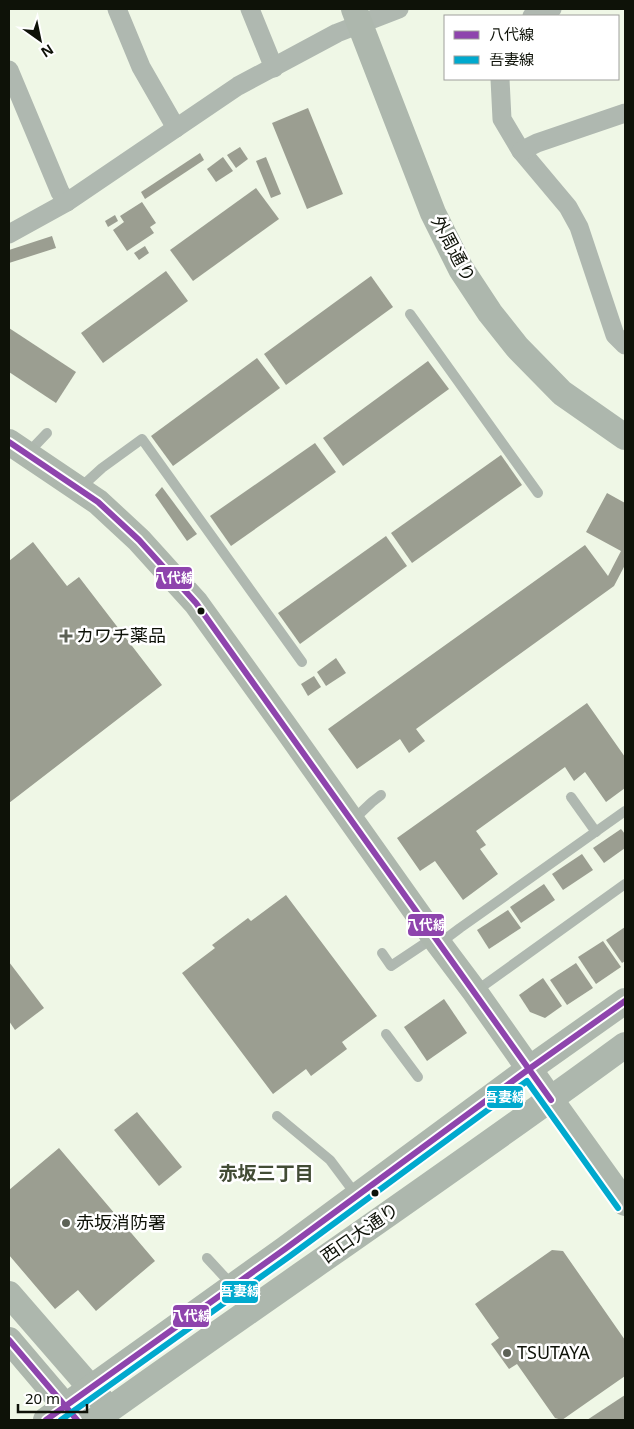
<svg xmlns="http://www.w3.org/2000/svg" width="634" height="1429" viewBox="0 0 634 1429" font-family="'Noto Sans','Noto Sans JP',sans-serif">
	<rect width="100%" height="100%" fill="#eff7e6"/>
	<g fill="#9b9e91">
		<polygon points="308,108 343,194 307,209 272,123"/>
		<polygon points="240,147 248,159 236,168 227,155"/>
		<polygon points="200,153 204,160 145,199 141,192"/>
		<polygon points="223,157 233,171 216,182 207,169"/>
		<polygon points="266,157 281,194 271,198 256,161"/>
		<polygon points="256,188 279,219 193,281 170,250"/>
		<polygon points="142,202 156,223 150,227 154,233 127,251 113,230 124,222 120,216"/>
		<polygon points="115,215 118,221 108,227 105,221"/>
		<polygon points="52,236 56,248 9,263 9,250"/>
		<polygon points="145,246 149,253 139,260 134,253"/>
		<polygon points="166,271 188,301 103,363 81,333"/>
		<polygon points="371,276 393,307 286,385 264,354"/>
		<polygon points="9,328 76,372 56,403 9,372"/>
		<polygon points="257,358 280,388 173,466 151,436"/>
		<polygon points="428,361 449,389 343,466 323,438"/>
		<polygon points="315,443 336,472 231,546 210,516"/>
		<polygon points="501,455 522,485 412,563 391,533"/>
		<polygon points="162,487 197,534 187,541 155,495"/>
		<polygon points="607,493 625,503 625,565 614,586 416,729 425,741 409,753 400,739 357,769 328,729 585,545 608,576 621,551 586,532"/>
		<polygon points="386,536 407,566 300,644 278,613"/>
		<polygon points="33,542 67,586 79,577 162,685 9,803 9,561"/>
		<polygon points="336,658 346,673 326,686 317,672"/>
		<polygon points="314,676 321,687 308,696 301,684"/>
		<polygon points="587,703 625,757 625,788 606,802 585,772 574,781 565,767 476,831 486,845 480,849 498,874 463,900 435,861 420,871 397,838"/>
		<polygon points="621,829 625,834 625,848 604,863 593,848"/>
		<polygon points="582,854 593,870 563,890 552,874"/>
		<polygon points="544,884 555,900 521,923 510,907"/>
		<polygon points="286,895 377,1016 342,1042 347,1049 311,1076 306,1069 273,1094 182,973 215,948 212,945 248,918 251,921"/>
		<polygon points="508,910 521,928 489,949 477,930"/>
		<polygon points="625,927 625,961 622,963 606,940"/>
		<polygon points="603,941 621,967 596,984 578,957"/>
		<polygon points="9,962 44,1008 15,1030 9,1021"/>
		<polygon points="576,963 593,988 567,1005 550,980"/>
		<polygon points="543,978 562,1006 545,1018 530,1012 519,995"/>
		<polygon points="444,999 467,1033 427,1061 404,1027"/>
		<polygon points="137,1112 182,1167 159,1186 114,1130"/>
		<polygon points="59,1148 155,1261 96,1311 78,1290 55,1309 9,1255 9,1190"/>
		<polygon points="552,1250 563,1251 625,1340 625,1376 562,1420 555,1418 517,1364 509,1369 491,1344 499,1338 475,1304"/>
		<polygon points="625,1395 625,1420 587,1420"/>
	</g>
	<g fill="none" stroke-linecap="round" stroke-linejoin="round">
		<g stroke="#afb8b0" stroke-width="10">
			<polyline points="410,314 538,493"/>
			<polyline points="27,454 47,433"/>
			<polyline points="79,489 102,468 142,439 302,662"/>
			<polyline points="571,797 596,832"/>
			<polyline points="353,820 372,802 381,795"/>
			<polyline points="440,943 460,928 625,811"/>
			<polyline points="382,953 391,966 433,938"/>
			<polyline points="476,991 625,884"/>
			<polyline points="386,1034 418,1077"/>
			<polyline points="277,1116 330,1160 357,1196"/>
			<polyline points="207,1258 232,1285"/>
		</g>
		<g stroke="#afb8b0" stroke-width="19">
			<polyline points="117,9 141,67 176,128"/>
			<polyline points="250,9 274,68"/>
			<polyline points="532,16 552,9"/>
			<polyline points="9,70 60,192 67,202"/>
			<polyline points="500,79 502,119 521,151 568,207 579,227 615,335 625,345"/>
			<polyline points="521,151 537,143 625,113"/>
			<polyline points="9,234 67,202 238,86 337,33 399,9"/>
		</g>
		<g stroke="#adb7ad" stroke-width="26">
			<polyline points="354,9 433,213 461,269 490,313 517,347 562,393 625,437"/>
			<polyline points="9,442 98,502 139,540 196,603 286,728 439,944 475,992 551,1100 625,1203"/>
			<polyline points="9,1294 102,1401"/>
			<polyline points="9,1340 77,1420"/>
			<polyline points="46,1420 285,1249 529,1069 625,1001"/>
			<path d="M 95,1420 C 271,1294 451,1173 625,1045"/>
		</g>
		<defs>
			<g id="bus-1">
				<polyline points="9,442 98,502 139,540 196,603 551,1100"/>
				<polyline points="9,1340 77,1420"/>
				<polyline points="46,1420 285,1249 529,1069 625,1001"/>
			</g>
			<polyline id="bus-2" points="61,1420 290,1256 527,1081 618,1208"/>
		</defs>
		<use href="#bus-1" stroke="#fff" stroke-width="10"/>
		<use href="#bus-2" stroke="#fff" stroke-width="10"/>
		<use href="#bus-1" stroke="#8e44ad" stroke-width="6"/>
		<use href="#bus-2" stroke="#00a9ce" stroke-width="6"/>
	</g>
	<g fill="#0e1208" stroke="#fff" stroke-width="2">
		<circle cx="201" cy="611" r="4.5"/>
		<circle cx="375" cy="1193" r="4.5"/>
	</g>
	<g fill="#5d6256" stroke="#fff" stroke-width="2">
		<path d="M63.5 628.5h5v5h5v5h-5v5h-5v-5h-5v-5h5z"/>
		<circle cx="66" cy="1223" r="5"/>
		<circle cx="507" cy="1353" r="5"/>
	</g>
	<g text-anchor="middle" stroke-width="5" stroke-linejoin="round" paint-order="stroke">
		<g font-size="18" fill="#0e1208" stroke="#fff">
			<text transform="translate(453 249) rotate(62)" y="6">外周通り</text>
			<text transform="translate(360 1233) rotate(-35)" y="6">西口大通り</text>
		</g>
		<g font-size="18" fill="#0e1208" stroke="#fff" text-anchor="start">
			<text x="76" y="642">カワチ薬品</text>
			<text x="76" y="1229">赤坂消防署</text>
			<text x="517" y="1359">TSUTAYA</text>
		</g>
		<g font-size="19" font-weight="bold" fill="#424c35" stroke="#fff">
			<text x="266" y="1180">赤坂三丁目</text>
		</g>
	</g>
	<g stroke="#fff" stroke-width="2">
		<rect x="155" y="566" width="38" height="24" rx="5" fill="#8e44ad"/>
		<rect x="407" y="913" width="38" height="24" rx="5" fill="#8e44ad"/>
		<rect x="486" y="1085" width="38" height="24" rx="5" fill="#00a9ce"/>
		<rect x="221" y="1280" width="38" height="24" rx="5" fill="#00a9ce"/>
		<rect x="172" y="1304" width="38" height="24" rx="5" fill="#8e44ad"/>
	</g>
	<g font-size="14" text-anchor="middle" font-weight="bold" fill="#fff">
		<text x="174" y="583">八代線</text>
		<text x="426" y="930">八代線</text>
		<text x="505" y="1102">吾妻線</text>
		<text x="240" y="1296">吾妻線</text>
		<text x="191" y="1321">八代線</text>
	</g>
	<rect width="634" height="1429" fill="none" stroke="#0e1208" stroke-width="20"/>
	<rect x="444" y="15" width="175" height="65" fill="#ffffff" stroke="#9fa09c"/>
	<rect x="454" y="31" width="25" height="8" fill="#8e44ad" stroke="#9fa09c"/>
	<text x="489" y="40" font-size="15" fill="#0e1208">八代線</text>
	<rect x="454" y="56" width="25" height="8" fill="#00a9ce" stroke="#9fa09c"/>
	<text x="489" y="65" font-size="15" fill="#0e1208">吾妻線</text>
	<g transform="translate(40 40) rotate(147)" stroke="#ffffff" stroke-width="4" paint-order="stroke">
	<path d="M0-4L9 19L0 12L-9 19Z" fill="#0e1208"/>
	<text y="-8" font-size="14" font-weight="bold" text-anchor="middle" fill="#0e1208">N</text>
	</g>
	<path d="M18 1404v8h69v-8" fill="none" stroke="#0e1208" stroke-width="2.5"/>
	<text x="25" y="1404" font-size="15" fill="#0e1208" stroke="#ffffff" stroke-width="4" paint-order="stroke">20 m</text>
</svg>
